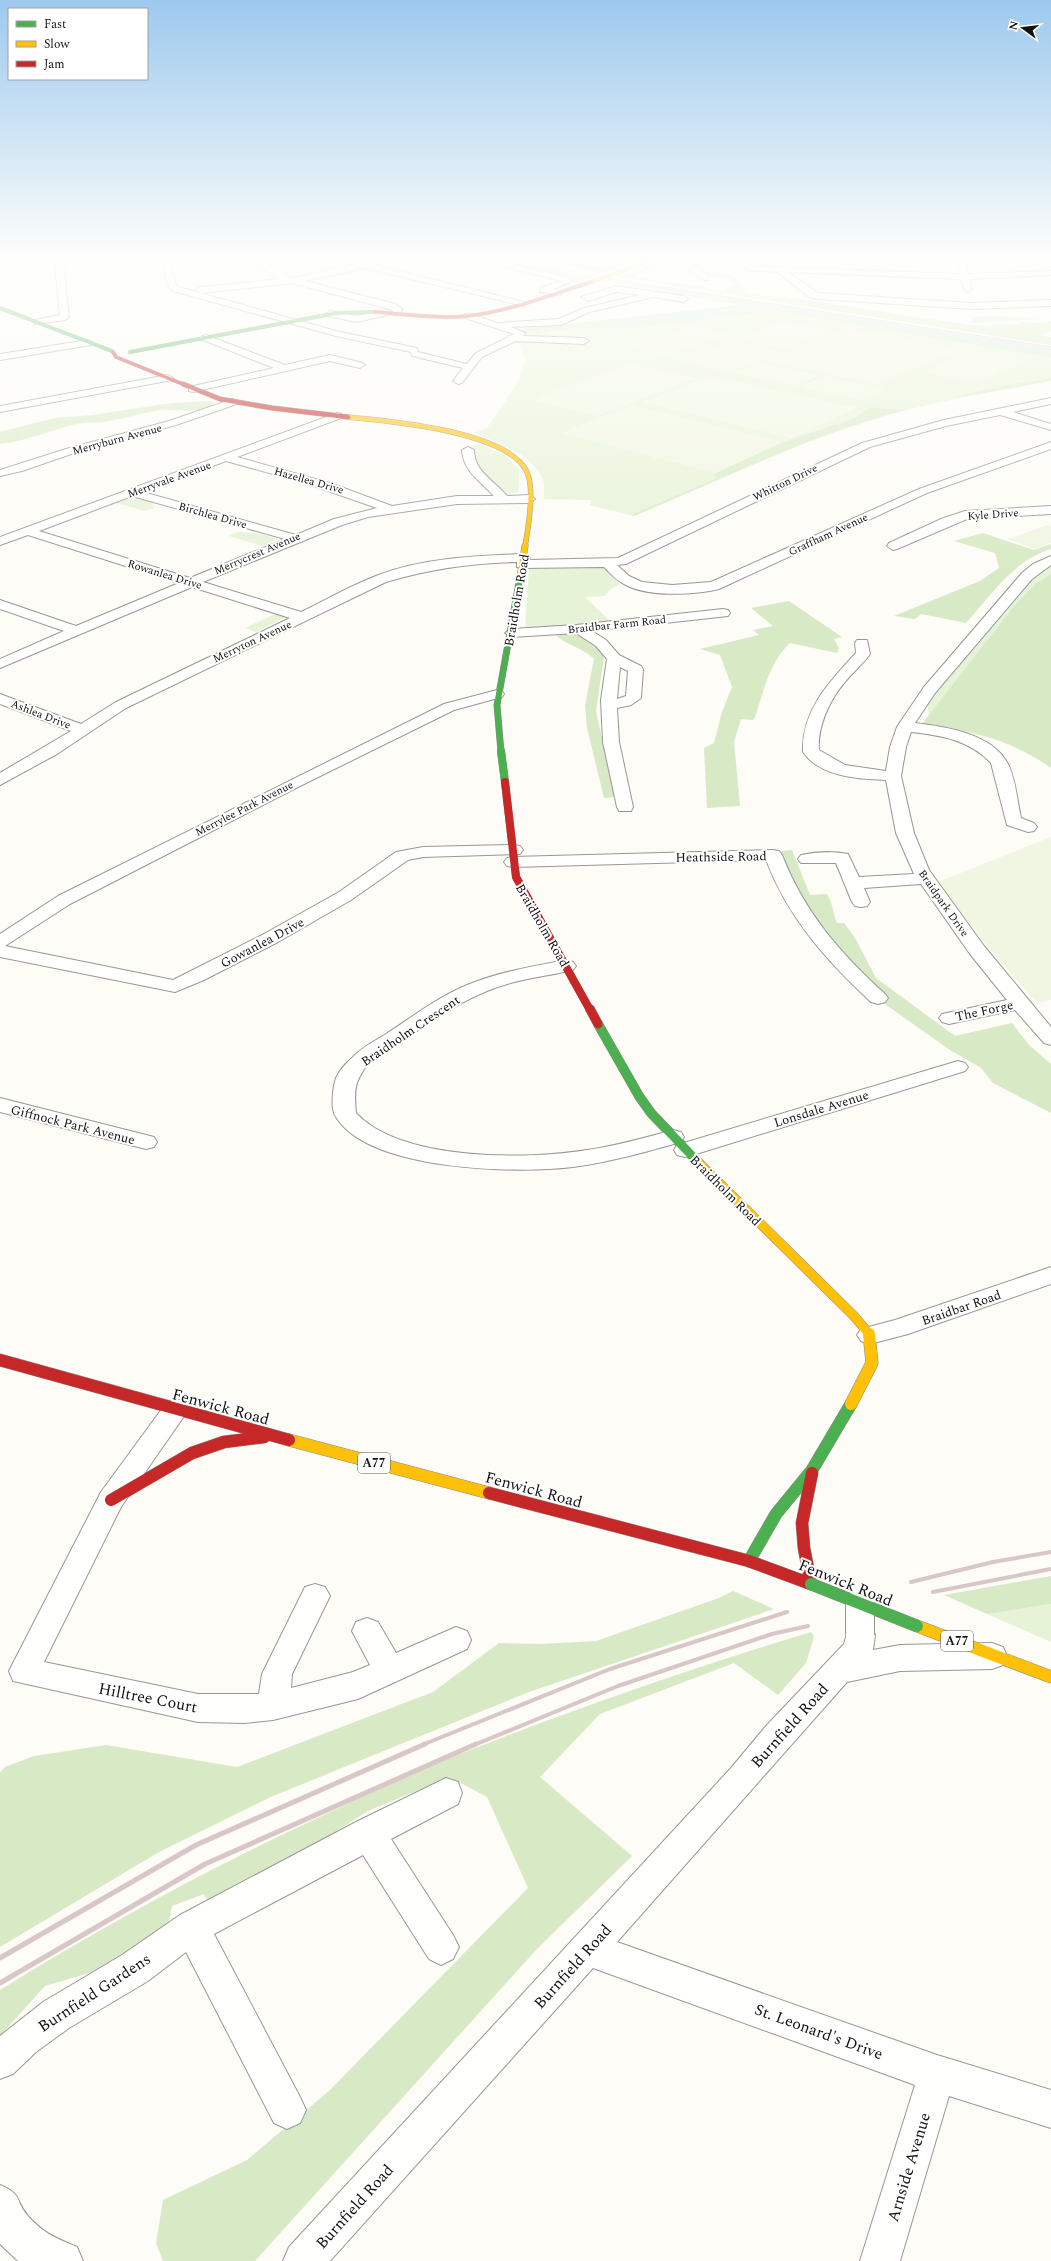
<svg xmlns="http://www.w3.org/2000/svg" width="1051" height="2261" viewBox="0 0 1051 2261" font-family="Spectral,serif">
	<rect width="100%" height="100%" fill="#fdfcf7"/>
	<g fill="#e7f3d7">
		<path d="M 742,305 L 1051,358 L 1051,378 L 1006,385 L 955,397 L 958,398 L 889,414 L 809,441 L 634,516 L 590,505 L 591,500 L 544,499 C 544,493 545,485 543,480 C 532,453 499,444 474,433 L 487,428 L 516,385 L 526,360 L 518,342 L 524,336 L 520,331 Z"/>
		<polygon points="480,444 506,456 519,470 519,492 508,494 474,464 475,448 471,448 472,445"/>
		<polygon points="132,497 152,501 154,508 145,511 116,503"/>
		<polygon points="238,532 257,533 278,539 263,546 229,536"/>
		<polygon points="603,565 620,584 611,589 604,596 585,597 611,622 525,628 529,568"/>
		<polygon points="1051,565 1051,574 1035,583 1013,607 929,715 927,704 1037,573"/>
		<polygon points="275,614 286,617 256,632 245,628"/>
		<polygon points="1051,1604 1051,1642 987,1614"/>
	</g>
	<g fill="#d8eac5">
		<polygon points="465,255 478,255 593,277 555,290 550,289 572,279"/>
		<polygon points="539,259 608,267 643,259 603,273"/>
		<path d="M 695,260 L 709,272 L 731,275 L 747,289 L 743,290 L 747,294 L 806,300 L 969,325 C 978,324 986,327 995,326 L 990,324 L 1022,325 L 1020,322 L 1040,323 L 1051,321 L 1051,331 L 1040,335 L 1051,337 L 1051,345 L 618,277 L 660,261 L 668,264 C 660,268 652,267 644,271 L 647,273 L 637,273 L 635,277 L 720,290 L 736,286 L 728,277 L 709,277 L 689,261 Z"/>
		<polygon points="609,279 1051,348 1051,358 775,311 631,328 598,327 522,333 518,329 740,305 605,281"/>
		<polygon points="991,316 1040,319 969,323 973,322 972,317"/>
		<polygon points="1051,378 1051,381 958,398 954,397 1006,385"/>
		<path d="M 208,401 L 215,402 C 204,416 177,408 160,410 C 141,413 123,419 104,422 C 95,423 85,422 76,424 C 50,430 27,441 0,444 L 0,432 L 54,418 L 93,415 L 172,403 Z"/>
		<path d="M 870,407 L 906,410 C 812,434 723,479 634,516 L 631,515 L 718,478 L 712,475 L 783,442 L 853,419 Z"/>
		<path d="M 983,533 L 1034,550 L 1051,544 L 1051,549 C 1014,560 991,595 966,623 L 921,614 L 915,619 L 894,616 L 980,581 L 999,568 L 995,553 L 954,541 Z"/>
		<path d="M 1051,574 L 1051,768 C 1008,738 972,731 921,725 L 1013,607 L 1036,583 Z"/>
		<path d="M 789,601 L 842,637 L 834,639 L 839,648 L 837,653 L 790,643 C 769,662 764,691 755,717 L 753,720 L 741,719 L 734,742 L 740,806 L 707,808 L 704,748 L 714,743 L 722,712 L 732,687 L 720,655 L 700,649 L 759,635 L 753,630 L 773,626 L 751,608 Z"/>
		<path d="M 575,631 L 599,648 L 604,657 L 596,711 L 615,797 L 604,798 L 587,728 L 585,705 L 594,659 C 584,648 560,643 555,633 Z"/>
		<path d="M 792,850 L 810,895 L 827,894 C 833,904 833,913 837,923 L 844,923 L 855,938 L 876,978 L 955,1036 L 1012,1023 L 1029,1045 L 1051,1064 L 1051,1113 L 993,1083 L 981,1068 L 950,1050 L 882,1002 L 824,933 L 800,896 L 780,851 Z"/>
		<polygon points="1051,1576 1051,1604 987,1614 944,1595"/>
		<polygon points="733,1591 774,1609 529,1692 273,1796 159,1852 0,1947 0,1772 5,1767 34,1756 106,1745 237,1767 433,1692 499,1643 539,1644 596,1641 719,1598"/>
		<path d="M 811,1632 L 814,1637 L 806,1663 L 778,1695 L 734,1663 L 600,1714 L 540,1777 L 632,1856 L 536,1950 L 255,2261 L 163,2261 L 156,2243 L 163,2200 L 247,2160 L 329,2091 L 528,1888 L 487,1797 L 455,1780 L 433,1784 L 368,1811 L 213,1909 L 204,1894 L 172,1906 L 167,1930 L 110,1967 L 45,1986 L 0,2036 L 0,1990 C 105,1925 214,1866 326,1814 C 356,1800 385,1785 415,1772 C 545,1719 677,1673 811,1632 Z"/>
	</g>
	<g fill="#f0f6e1">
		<polygon points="783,322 833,331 786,350 735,340"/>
		<polygon points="692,326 730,334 663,356 625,347"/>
		<polygon points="849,328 957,350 920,367 810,343"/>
		<polygon points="731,342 782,352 731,372 680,361"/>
		<polygon points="808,344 918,367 878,385 767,361"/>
		<polygon points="968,352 1022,362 979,383 923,372"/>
		<polygon points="631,363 696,378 598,416 531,400"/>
		<polygon points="761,363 820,375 794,386 734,373"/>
		<polygon points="711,376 857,408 791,438 642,402"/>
		<polygon points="825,376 887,389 861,400 799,387"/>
		<polygon points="631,405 783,442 715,473 560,433"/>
		<polygon points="1047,525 1051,526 1051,543 1035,549 1008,539"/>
		<polygon points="1051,837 1051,1000 1037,1003 983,941 938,882"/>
	</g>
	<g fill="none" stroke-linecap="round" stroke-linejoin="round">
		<polyline stroke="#cde8f7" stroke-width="2.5" points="616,322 768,306 1051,352"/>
		<defs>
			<g id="street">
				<polygon points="21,255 39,255 0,264 0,260"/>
				<polygon points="54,255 62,255 69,317 65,320 35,324 35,320 60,315"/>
				<polygon points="160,255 168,255 176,285 179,287 340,332 417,348 418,352 467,364 476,353 514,334 465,318 465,314 471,314 497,323 559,319 584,308 640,295 616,292 588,301 581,297 616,286 684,296 688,299 684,302 653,297 590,312 561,325 511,327 525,333 523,336 584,338 589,341 584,344 516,341 482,357 462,383 458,384 453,381 463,368 412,356 411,352 336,336 173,291 168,286"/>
				<polygon points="251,255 260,255 263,259 280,255 296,255 267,263 292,278 397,255 414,255 375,265 528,303 524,306 365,268 305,281 395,304 402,309 398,316 391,314 357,322 327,316 326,314 330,311 357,316 387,310 391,313 393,310 292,283 200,293 196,290 200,287 280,279 264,270"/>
				<polygon points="456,255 473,255 566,277 569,277 570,282 553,289 561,291 561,295 540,292 540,288 562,281"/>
				<path d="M 544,255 C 563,255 588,265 605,263 C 619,262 647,248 659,258 L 655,260 L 637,259 L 605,268 L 547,259 L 544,259 Z"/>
				<polygon points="715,255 687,262 708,276 708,280 705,280 676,262 690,256"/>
				<polygon points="728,255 738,255 752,266 960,274 955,255 963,255 968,274 1051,271 1051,275 970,279 972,289 968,292 964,289 961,279 788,272 818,293 972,303 1051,300 1051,306 972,309 818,299 809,297 777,272 747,270"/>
				<polygon points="206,335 285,365 330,355 363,363 365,365 360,368 330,361 193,392 189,391 189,387 274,368 203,340 203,336"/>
				<polygon points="88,340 93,343 91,345 0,360 0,354"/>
				<polygon points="168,375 173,378 172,380 0,412 0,406"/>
				<path d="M 1051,398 L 1051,404 L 1013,412 L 1051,424 L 1051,430 L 1000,415 L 946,426 L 870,447 L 626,564 L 617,565 L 629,576 L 642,582 L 672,585 L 711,582 L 919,489 L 1051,442 L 1051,449 L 927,493 L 719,589 C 695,595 648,597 626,585 C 617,581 611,574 604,567 L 522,568 L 517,567 L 517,562 C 472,563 429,569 386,582 L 126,708 L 57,754 L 0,785 L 0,773 L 71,731 L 0,704 L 0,694 L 81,724 L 116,702 L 290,618 L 192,587 L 0,668 L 0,659 L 64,631 L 0,609 L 0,600 L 76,626 L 179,583 L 28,535 L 0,545 L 0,537 L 337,413 L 341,414 L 341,418 L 237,457 L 333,484 L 392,506 L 457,496 L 494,496 C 481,482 463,471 462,450 L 468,447 L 474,450 C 474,472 494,480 507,496 L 529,495 L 535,499 L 529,503 L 457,504 L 368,517 L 342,525 L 203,582 L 301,612 C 326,600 350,586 376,576 C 422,558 475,556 524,554 L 529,555 L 530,558 L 529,560 L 618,558 L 862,443 L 944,420 ZM 226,461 L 305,483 L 377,508 L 334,519 L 296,535 L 143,492 ZM 132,496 L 285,539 L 190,578 L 39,531 Z"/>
				<polygon points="233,399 238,402 237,404 176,425 74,453 22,471 0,476 0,470 66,449 169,421"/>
				<polygon points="1051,506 1051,514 967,519 897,549 893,550 887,546 889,543 941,519 965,511"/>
				<path d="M 1051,556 L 1051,565 L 1032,579 L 935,693 L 915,723 C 946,727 992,733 1008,764 C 1016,780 1017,800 1021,818 L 1034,823 L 1037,827 L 1034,831 L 1028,832 L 1007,825 L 991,763 C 970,740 940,735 911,732 L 906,747 L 901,776 L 914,833 L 929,870 L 984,946 L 1051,1027 L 1051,1045 L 1044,1043 L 1015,1010 L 949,1024 L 942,1022 L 939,1018 L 942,1014 L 1007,1000 L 970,954 L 921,884 L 864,888 L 870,902 L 867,906 L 861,907 L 855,906 L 852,902 L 836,863 L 801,863 L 798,859 L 801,855 C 815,852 834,851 848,854 L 859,877 L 914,874 L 896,833 L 886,780 C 859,779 820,777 803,752 C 801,711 830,681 856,653 L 855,643 L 857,640 L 867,640 L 870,654 C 863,664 853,672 845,682 C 830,699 817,727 819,750 L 845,765 L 886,771 L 890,747 L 897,727 L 924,687 L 1022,573 L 1033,564 Z"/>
				<path d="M 723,609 L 728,610 L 730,613 L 728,616 L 592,631 L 606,640 L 619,655 L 641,666 L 643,669 L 641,698 L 631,705 L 617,708 L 619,742 L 633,807 L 631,811 L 619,811 L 617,807 L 603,742 L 601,700 L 607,659 L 596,646 L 576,633 L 512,637 L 505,633 L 512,629 L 576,625 ZM 620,667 L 628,671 L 626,696 L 617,699 Z"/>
				<polygon points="497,690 502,691 504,694 502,697 454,710 294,789 70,904 5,946 173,980 264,934 339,892 396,852 423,847 514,845 520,846 523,850 520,854 423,857 408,860 351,900 278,942 204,980 175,992 0,957 0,934 58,896 444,704"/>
				<path d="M 773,850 L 779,851 L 782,855 C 805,913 839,952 885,994 L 888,998 L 885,1002 L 878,1004 L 871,1002 C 827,961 788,918 766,860 L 513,867 L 507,866 L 504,862 L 507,858 L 513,857 Z"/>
				<path d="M 566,960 L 573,962 L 576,966 L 573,970 C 544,977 515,979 487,991 C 445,1008 407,1039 368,1064 C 354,1082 354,1091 356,1113 C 400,1161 526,1160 587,1150 C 616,1146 644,1138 673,1130 L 681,1132 L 684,1137 L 681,1142 C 645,1152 610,1162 573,1167 C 517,1174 369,1171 336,1117 C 330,1109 333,1087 336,1078 C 339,1071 347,1062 353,1057 C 361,1048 375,1041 386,1034 C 414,1016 443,993 475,982 C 504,971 535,966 566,960 Z"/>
				<polygon points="958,1061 965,1063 968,1067 965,1071 693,1155 685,1157 677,1155 674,1150 677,1145"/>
				<polygon points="0,1098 154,1137 157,1142 154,1147 146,1149 0,1112"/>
				<polygon points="1051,1267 1051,1284 908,1334 870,1344 861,1341 857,1335 861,1329 895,1320"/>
				<polygon points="176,1399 185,1402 189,1409 121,1507 44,1662 198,1694 259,1694 262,1674 305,1587 315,1584 325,1587 330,1596 292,1674 291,1688 353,1672 370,1665 352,1631 356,1622 367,1618 378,1622 396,1653 456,1627 467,1631 471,1640 467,1649 358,1699 273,1720 245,1723 198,1722 13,1681 9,1671 101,1492 167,1402"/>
				<polygon points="860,1622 871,1626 875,1635 873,1650 900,1645 992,1643 1003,1647 1007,1656 1003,1665 992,1669 900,1671 847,1682 617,1942 937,2055 1051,2090 1051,2128 949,2096 900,2261 860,2261 915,2085 593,1968 330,2261 283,2261 289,2247 731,1768 766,1726 844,1644 849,1626"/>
				<polygon points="446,1778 458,1782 462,1793 458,1804 391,1839 453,1935 459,1947 453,1959 441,1965 429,1959 363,1855 214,1934 300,2097 306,2110 300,2123 287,2129 274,2123 186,1952 148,1981 69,2028 36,2052 13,2074 0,2079 0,2036 43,2002 122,1955 180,1915 356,1822"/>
				<path d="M 0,2185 C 24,2195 14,2200 28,2216 C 44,2234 56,2238 77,2247 L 83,2261 L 18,2261 L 0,2244 Z"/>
			</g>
			<g id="fast-far4">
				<polyline points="0,308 112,351"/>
				<polyline points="130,352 337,313 374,312"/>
			</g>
			<polyline id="fast-far3" points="501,752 497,705 520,577"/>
			<polyline id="fast-far2" points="501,751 505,782"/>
			<polyline id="fast-far1" points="598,1024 639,1096 651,1113 699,1163"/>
			<polyline id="fast" points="749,1561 776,1514 812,1470 851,1404"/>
			<polyline id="slow-far4" points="617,273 663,255"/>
			<path id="slow-far3" d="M 348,417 C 389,421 508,431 527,472 C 535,490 528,528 525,547"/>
			<polyline id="slow-far2" points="520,577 525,546"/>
			<polyline id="slow-far1" points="699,1163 854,1316 870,1335"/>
			<g id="slow">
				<polyline points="851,1404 872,1363 869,1334"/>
				<polyline points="289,1440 489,1493"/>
				<polyline points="917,1626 1051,1677"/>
			</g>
			<g id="jam-far4">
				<path d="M 374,312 C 405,314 437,319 468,316 C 511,311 553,294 594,281"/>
				<polyline points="113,352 116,357 185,385"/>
			</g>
			<polyline id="jam-far3" points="183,384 220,399 272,408 348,417"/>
			<polyline id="jam-far2" points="505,782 516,877 590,1010"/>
			<polyline id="jam-far1" points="590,1009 598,1024"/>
			<g id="jam">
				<polyline points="0,1360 289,1440"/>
				<polyline points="489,1493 749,1561 811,1584"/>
				<polyline points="111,1500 192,1453 224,1442 264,1437"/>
				<polyline points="811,1584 804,1548 802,1523 812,1473"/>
			</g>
		</defs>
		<use href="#street" stroke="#979795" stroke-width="2"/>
		<use href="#fast-far4" stroke="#8e8d8b" stroke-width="4"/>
		<use href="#fast-far3" stroke="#8e8d8b" stroke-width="7"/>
		<use href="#fast-far2" stroke="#8e8d8b" stroke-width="8"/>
		<use href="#fast-far1" stroke="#8e8d8b" stroke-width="10"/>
		<use href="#fast" stroke="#8e8d8b" stroke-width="13"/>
		<use href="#slow-far4" stroke="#8e8d8b" stroke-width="4"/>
		<use href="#slow-far3" stroke="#8e8d8b" stroke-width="5.5"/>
		<use href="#slow-far2" stroke="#8e8d8b" stroke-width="7"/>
		<use href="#slow-far1" stroke="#8e8d8b" stroke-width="10"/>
		<use href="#slow" stroke="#8e8d8b" stroke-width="13"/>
		<use href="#jam-far4" stroke="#8e8d8b" stroke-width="4"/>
		<use href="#jam-far3" stroke="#8e8d8b" stroke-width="5.5"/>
		<use href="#jam-far2" stroke="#8e8d8b" stroke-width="8"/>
		<use href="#jam-far1" stroke="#8e8d8b" stroke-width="10"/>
		<use href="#jam" stroke="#8e8d8b" stroke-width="13"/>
		<use href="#street" fill="#fffffe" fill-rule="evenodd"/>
		<use href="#fast-far4" stroke="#4caf50" stroke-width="3.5"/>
		<use href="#fast-far3" stroke="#4caf50" stroke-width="6"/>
		<use href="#fast-far2" stroke="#4caf50" stroke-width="8"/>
		<use href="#fast-far1" stroke="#4caf50" stroke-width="9"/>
		<use href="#fast" stroke="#4caf50" stroke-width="12"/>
		<use href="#slow-far4" stroke="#ffc107" stroke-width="3.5"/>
		<use href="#slow-far3" stroke="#ffc107" stroke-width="4.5"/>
		<use href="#slow-far2" stroke="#ffc107" stroke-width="6"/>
		<use href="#slow-far1" stroke="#ffc107" stroke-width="9"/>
		<use href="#slow" stroke="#ffc107" stroke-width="12"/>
		<use href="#jam-far4" stroke="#c62828" stroke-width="3.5"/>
		<use href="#jam-far3" stroke="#c62828" stroke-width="4.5"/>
		<use href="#jam-far2" stroke="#c62828" stroke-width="8"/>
		<use href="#jam-far1" stroke="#c62828" stroke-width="9"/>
		<use href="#jam" stroke="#c62828" stroke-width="12"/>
		<g stroke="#d9c6c7" stroke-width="1">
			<polyline points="481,255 606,278 1051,347"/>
			<polyline points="513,255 531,259"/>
		</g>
		<g stroke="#d9c6c7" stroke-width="4">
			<polyline points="911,1582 993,1562 1051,1552"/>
			<polyline points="933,1592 1051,1569"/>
			<polyline points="422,1745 610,1669 787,1612"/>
			<polyline points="474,1745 618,1686 772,1634 808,1626"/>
		</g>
		<g stroke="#d9c6c7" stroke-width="5">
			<polyline points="0,1958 196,1845 425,1744"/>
			<polyline points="0,1983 205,1864 476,1744"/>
		</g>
		<defs>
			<polyline id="street-bridge" points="860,1604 860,1635"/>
			<polyline id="fast-bridge" points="811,1584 917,1626"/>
			<polyline id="slow-bridge" points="594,281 617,273"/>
		</defs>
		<use href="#street-bridge" stroke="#979795" stroke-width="30" stroke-linecap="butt"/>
		<use href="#fast-bridge" stroke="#8e8d8b" stroke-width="13" stroke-linecap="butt"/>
		<use href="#slow-bridge" stroke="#8e8d8b" stroke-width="4" stroke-linecap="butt"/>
		<use href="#street-bridge" stroke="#fffffe" stroke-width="28"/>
		<use href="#fast-bridge" stroke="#4caf50" stroke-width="12"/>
		<use href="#slow-bridge" stroke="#ffc107" stroke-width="3.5"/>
	</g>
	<linearGradient id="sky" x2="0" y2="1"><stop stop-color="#9dc9ee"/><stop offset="0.45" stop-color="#fefefb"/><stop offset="1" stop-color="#fefefb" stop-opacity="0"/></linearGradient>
	<rect width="1051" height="572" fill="url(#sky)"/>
	<g text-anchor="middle" stroke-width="4" stroke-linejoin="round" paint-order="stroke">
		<g font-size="11" fill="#111" stroke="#fff">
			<text transform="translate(117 439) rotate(-15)" y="4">Merryburn Avenue</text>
			<text transform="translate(169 479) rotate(-20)" y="4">Merryvale Avenue</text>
			<text transform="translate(309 480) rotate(16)" y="4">Hazellea Drive</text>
			<text transform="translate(785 482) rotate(-26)" y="4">Whitton Drive</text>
			<text transform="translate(993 514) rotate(-4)" y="4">Kyle Drive</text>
			<text transform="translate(213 515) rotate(16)" y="4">Birchlea Drive</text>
			<text transform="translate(828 534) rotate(-25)" y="4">Graffham Avenue</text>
			<text transform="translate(257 553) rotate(-23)" y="4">Merrycrest Avenue</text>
			<text transform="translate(165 574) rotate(17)" y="4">Rowanlea Drive</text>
			<text transform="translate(617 624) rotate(-6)" y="4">Braidbar Farm Road</text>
			<text transform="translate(252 641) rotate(-25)" y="4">Merryton Avenue</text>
			<text transform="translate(41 714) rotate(21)" y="4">Ashlea Drive</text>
			<text transform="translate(244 808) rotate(-27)" y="4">Merrylee Park Avenue</text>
			<text transform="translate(944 903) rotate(55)" y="4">Braidpark Drive</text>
		</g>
		<g fill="#fff" stroke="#585858" stroke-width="1">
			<rect x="358" y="1453" width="32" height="20" rx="3"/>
			<rect x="941" y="1631" width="32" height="20" rx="3"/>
		</g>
		<g font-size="12" font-weight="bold" fill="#111">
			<text x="374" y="1467">A77</text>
			<text x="957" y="1645">A77</text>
		</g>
		<g font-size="13" fill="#111" stroke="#fff">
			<text transform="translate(516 600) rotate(-80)" y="5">Braidholm Road</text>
			<text transform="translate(721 856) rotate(-1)" y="5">Heathside Road</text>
			<text transform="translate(543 925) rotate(60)" y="5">Braidholm Road</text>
			<text transform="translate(262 942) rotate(-28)" y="5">Gowanlea Drive</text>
			<text transform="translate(984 1010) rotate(-12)" y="5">The Forge</text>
			<text transform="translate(410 1030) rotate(-34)" y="5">Braidholm Crescent</text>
			<text transform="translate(821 1108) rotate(-17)" y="5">Lonsdale Avenue</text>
			<text transform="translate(73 1124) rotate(14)" y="5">Giffnock Park Avenue</text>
			<text transform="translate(726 1190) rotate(45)" y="5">Braidholm Road</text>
			<text transform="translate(961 1307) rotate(-19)" y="5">Braidbar Road</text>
		</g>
		<g font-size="16" fill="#111" stroke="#fff">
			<text transform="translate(221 1406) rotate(15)" y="6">Fenwick Road</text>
			<text transform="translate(534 1489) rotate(15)" y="6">Fenwick Road</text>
			<text transform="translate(846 1582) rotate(22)" y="6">Fenwick Road</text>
			<text transform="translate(148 1697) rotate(11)" y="6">Hilltree Court</text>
			<text transform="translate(789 1725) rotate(-48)" y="6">Burnfield Road</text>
			<text transform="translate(572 1966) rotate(-48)" y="6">Burnfield Road</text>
			<text transform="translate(94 1992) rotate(-33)" y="6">Burnfield Gardens</text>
			<text transform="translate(819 2031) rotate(20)" y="6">St. Leonard's Drive</text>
			<text transform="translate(908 2167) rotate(-73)" y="6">Arnside Avenue</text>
			<text transform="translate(354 2206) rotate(-48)" y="6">Burnfield Road</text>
		</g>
	</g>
	<rect x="8" y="8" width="140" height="72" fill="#ffffff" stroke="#a0a0a0"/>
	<rect x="16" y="21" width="20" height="6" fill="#4caf50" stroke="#a0a0a0"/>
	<text x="44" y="28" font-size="12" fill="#111111">Fast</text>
	<rect x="16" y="41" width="20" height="6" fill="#ffc107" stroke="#a0a0a0"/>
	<text x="44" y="48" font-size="12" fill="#111111">Slow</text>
	<rect x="16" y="61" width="20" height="6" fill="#c62828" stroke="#a0a0a0"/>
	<text x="44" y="68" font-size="12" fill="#111111">Jam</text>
	<g transform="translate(1023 28) rotate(285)" stroke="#ffffff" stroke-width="3" paint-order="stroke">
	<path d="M0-3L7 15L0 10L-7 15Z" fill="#111111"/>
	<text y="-6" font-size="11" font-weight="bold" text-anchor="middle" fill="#111111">N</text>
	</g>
</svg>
